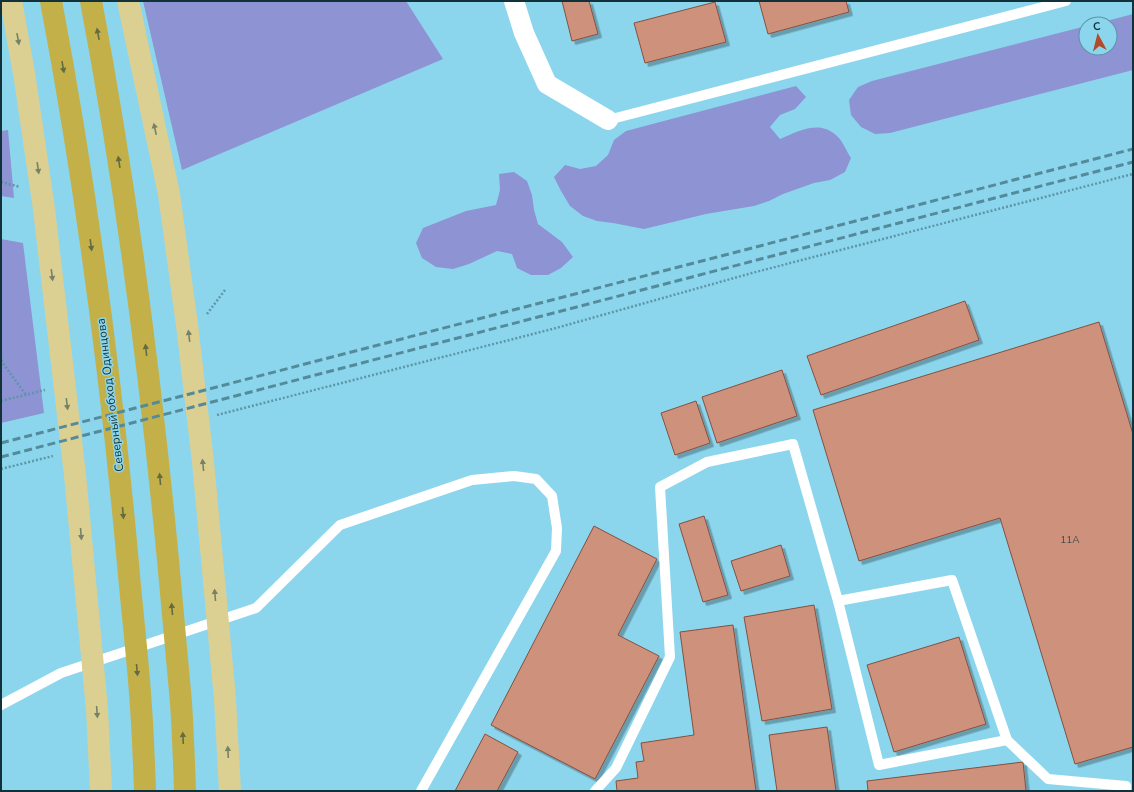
<svg xmlns="http://www.w3.org/2000/svg" width="1134" height="792" viewBox="0 0 1134 792" font-family="'Nunito Sans',sans-serif">
	<defs>
		<filter id="shadow"><feDropShadow dx="3.5" dy="3.5" stdDeviation="0" flood-color="#0004"/></filter>
	</defs>
	<rect width="100%" height="100%" fill="#8cd6ed"/>
	<g fill="#8d93d3">
		<polygon points="143,1 406,1 443,59 182,170"/>
		<polygon points="1133,14 1133,70 890,133 875,134 861,127 851,115 849,100 858,87 872,81 1086,26 1086,48 1110,48 1110,24 1095,24"/>
		<path d="M 796,86 L 806,97 L 795,109 L 780,115 L 770,127 L 780,139 C 800,131 820,119 838,137 C 843,142 847,152 851,158 L 845,172 L 830,180 L 814,183 L 783,194 L 769,201 L 754,206 L 706,214 L 644,229 L 613,223 L 597,221 L 583,216 L 570,206 L 561,191 L 554,177 L 565,165 L 580,169 L 596,166 L 608,155 L 614,140 L 626,131 Z"/>
		<polygon points="8,130 14,198 1,196 1,131"/>
		<polygon points="514,172 527,181 532,195 534,210 538,224 562,242 573,257 561,268 548,275 531,275 517,268 512,254 497,251 469,264 453,269 436,267 422,258 416,243 423,228 466,211 496,205 500,190 499,174"/>
		<polygon points="1,239 23,243 44,413 1,423"/>
	</g>
	<g fill="#ce917c" stroke="#874f3d" filter="url(#shadow)">
		<polygon points="562,1 589,1 598,34 572,41"/>
		<polygon points="759,1 846,1 849,12 768,34"/>
		<polygon points="715,2 726,42 645,63 634,23"/>
		<polygon points="965,301 979,340 821,395 807,356"/>
		<polygon points="1099,322 1133,434 1133,747 1075,764 1000,518 859,561 813,410"/>
		<polygon points="782,370 797,416 717,443 702,397"/>
		<polygon points="696,401 710,443 675,455 661,413"/>
		<polygon points="704,516 728,595 703,602 679,524"/>
		<polygon points="594,526 657,559 618,635 659,656 595,779 491,725"/>
		<polygon points="781,545 790,576 741,591 731,561"/>
		<polygon points="814,605 832,709 762,721 744,617"/>
		<polygon points="733,625 756,791 617,791 616,781 638,778 636,762 644,761 641,743 694,735 680,632"/>
		<polygon points="959,637 986,724 894,752 867,665"/>
		<polygon points="827,727 836,791 777,791 769,735"/>
		<polygon points="485,734 518,752 497,791 455,791"/>
		<polygon points="1023,762 1026,791 868,791 867,781"/>
	</g>
	<g fill="none" stroke-linecap="round" stroke-linejoin="round">
		<g stroke="#5d96a8" stroke-width="2.5" stroke-dasharray="2 2" stroke-linecap="butt">
			<polyline points="1,182 20,187"/>
			<polyline points="207,314 225,290"/>
			<polyline points="1,356 2,362 26,395"/>
			<polyline points="1,401 45,390"/>
			<polyline points="217,415 556,328 752,273 1133,174"/>
			<polyline points="1,469 53,456"/>
		</g>
		<g stroke="#fff" stroke-width="10">
			<polyline points="608,120 1066,1"/>
			<polyline points="838,601 879,765 1007,740"/>
			<polyline points="1,705 61,673 256,608 340,525 472,480 514,476 536,479 552,496 557,528 556,551 421,791"/>
			<polyline points="595,791 616,768 670,657 660,487 707,462 793,444 838,601 952,580 1007,740 1048,779 1126,786 1126,791"/>
		</g>
		<polyline stroke="#fff" stroke-width="20" points="514,1 524,33 547,84 608,120"/>
		<g stroke="#dbd091" stroke-width="22">
			<polyline points="11,1 24,73 44,209 75,475 97,709 101,791"/>
			<polyline points="128,1 169,194 187,325 203,462 225,699 230,791"/>
		</g>
		<g stroke="#c3b048" stroke-width="22">
			<path d="M 51,1 C 86,187 111,375 128,564 C 132,611 138,659 141,707 C 143,735 144,763 145,791"/>
			<path d="M 91,1 C 126,186 150,372 168,560 C 172,607 177,655 181,703 C 183,732 184,762 185,791"/>
		</g>
		<g stroke="#548b9b" stroke-width="3" stroke-dasharray="8 4" stroke-linecap="butt">
			<polyline points="1,443 1133,149"/>
			<polyline points="1,457 1133,162"/>
		</g>
	</g>
	<defs><path id="oneway-solid" d="M-6-.8H1V-3.2L6.5 0L1 3.2V.8H-6Z"/></defs>
	<g fill="#626b41">
		<use href="#oneway-solid" transform="translate(98 34) rotate(-101)"/>
		<use href="#oneway-solid" transform="translate(63 67) rotate(80)"/>
		<use href="#oneway-solid" transform="translate(119 162) rotate(-99)"/>
		<use href="#oneway-solid" transform="translate(91 245) rotate(82)"/>
		<use href="#oneway-solid" transform="translate(146 350) rotate(-97)"/>
		<use href="#oneway-solid" transform="translate(160 479) rotate(-95)"/>
		<use href="#oneway-solid" transform="translate(123 513) rotate(85)"/>
		<use href="#oneway-solid" transform="translate(172 609) rotate(-95)"/>
		<use href="#oneway-solid" transform="translate(137 670) rotate(85)"/>
		<use href="#oneway-solid" transform="translate(183 738) rotate(-93)"/>
	</g>
	<g fill="#768166">
		<use href="#oneway-solid" transform="translate(18 39) rotate(80)"/>
		<use href="#oneway-solid" transform="translate(155 129) rotate(-102)"/>
		<use href="#oneway-solid" transform="translate(38 168) rotate(82)"/>
		<use href="#oneway-solid" transform="translate(52 275) rotate(83)"/>
		<use href="#oneway-solid" transform="translate(189 336) rotate(-97)"/>
		<use href="#oneway-solid" transform="translate(67 404) rotate(83)"/>
		<use href="#oneway-solid" transform="translate(203 465) rotate(-96)"/>
		<use href="#oneway-solid" transform="translate(81 534) rotate(85)"/>
		<use href="#oneway-solid" transform="translate(215 595) rotate(-95)"/>
		<use href="#oneway-solid" transform="translate(97 712) rotate(86)"/>
		<use href="#oneway-solid" transform="translate(228 752) rotate(-93)"/>
	</g>
	<g text-anchor="middle" stroke-width="3" stroke-linejoin="round" paint-order="stroke">
		<g font-size="10" fill="#414a4b">
			<text x="1070" y="543">11А</text>
		</g>
		<g font-size="12" fill="#12323b" stroke="#8cd6ed">
			<text transform="translate(110 395) rotate(-97)" y="4">Северный обход Одинцова</text>
		</g>
	</g>
	<rect width="1134" height="792" fill="none" stroke="#12323b" stroke-width="4"/>
	<g transform="translate(1098 36) rotate(353)"><circle r="19" fill="#8cd6ed" stroke="#5b94a6"/>
	<path d="M0-3L7 15L0 10L-7 15Z" fill="#b24b26"/>
	<text y="-6" font-size="11" font-weight="bold" text-anchor="middle" fill="#12323b">С</text>
	</g>
</svg>
